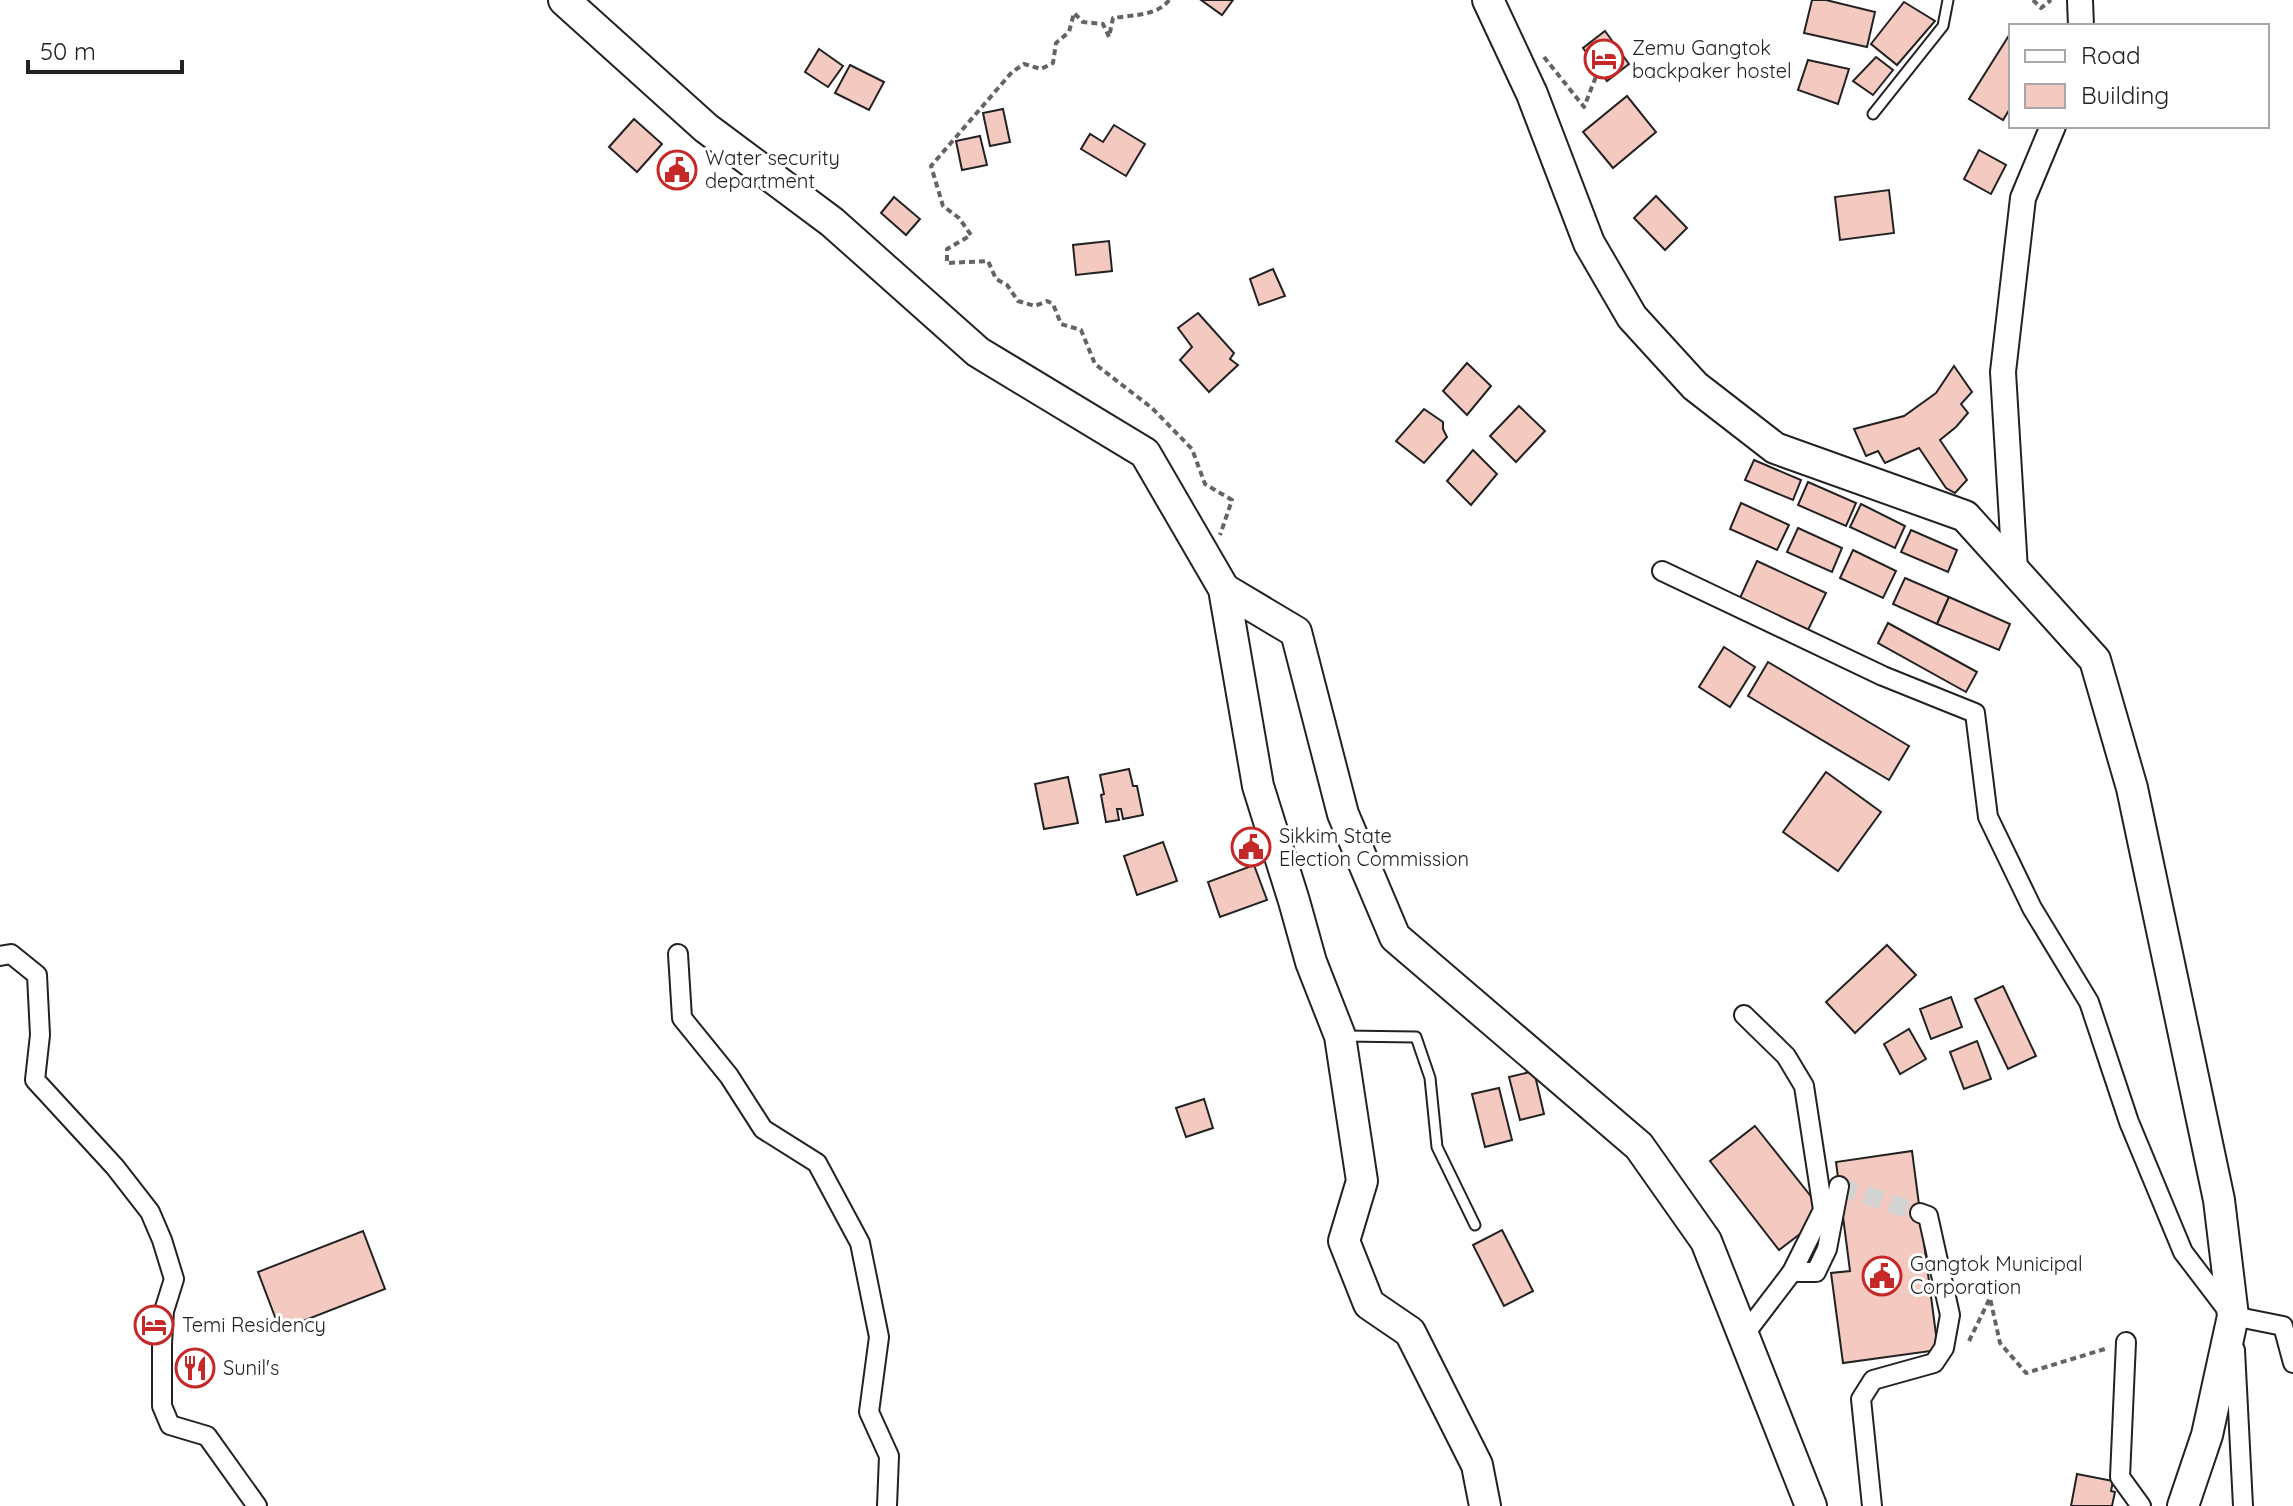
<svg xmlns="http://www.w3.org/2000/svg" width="2293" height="1506" viewBox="0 0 2293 1506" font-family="Quicksand,sans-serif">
	<rect width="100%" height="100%" fill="#fff"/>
	<g fill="#f3c9c0" stroke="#222" stroke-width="2">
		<polygon points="1201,0 1233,0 1222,15"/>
		<polygon points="1812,0 1826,0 1875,12 1867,47 1804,33"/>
		<polygon points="1904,2 1935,21 1897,65 1871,44"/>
		<polygon points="1605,31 1629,64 1607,81 1583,48"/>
		<polygon points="2008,37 2011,39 2011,107 2003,120 1969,99"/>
		<polygon points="819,49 843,66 828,87 805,72"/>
		<polygon points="1876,57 1893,70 1873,95 1853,81"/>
		<polygon points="1808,60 1849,69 1838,104 1798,90"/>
		<polygon points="850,65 884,82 869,110 835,93"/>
		<polygon points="1627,96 1656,132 1613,168 1583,132"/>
		<polygon points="1003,109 1010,142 990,146 983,113"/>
		<polygon points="634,119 662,144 637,172 609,147"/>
		<polygon points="1114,125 1145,144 1126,176 1081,149 1090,134 1103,142"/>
		<polygon points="980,136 987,165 962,170 956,141"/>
		<polygon points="1979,150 2006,165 1991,194 1964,179"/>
		<polygon points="1889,190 1894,233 1840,240 1835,197"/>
		<polygon points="1656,196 1687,228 1665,250 1634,218"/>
		<polygon points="894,197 920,219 906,235 881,213"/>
		<polygon points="1109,241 1112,271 1076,275 1073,245"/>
		<polygon points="1273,269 1285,296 1259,305 1250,279"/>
		<polygon points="1198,313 1234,353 1230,359 1238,365 1209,392 1180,360 1192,347 1178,328"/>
		<polygon points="1467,363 1491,386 1467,415 1443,391"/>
		<polygon points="1954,366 1972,392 1961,404 1968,413 1956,427 1940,440 1967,480 1955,493 1946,488 1919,448 1885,463 1878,451 1866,456 1854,429 1904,416 1936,393"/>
		<polygon points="1519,406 1545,431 1516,462 1490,436"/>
		<polygon points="1424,409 1443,422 1443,429 1447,437 1424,463 1396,441"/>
		<polygon points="1473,450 1497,474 1471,505 1447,481"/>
		<polygon points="1754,460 1801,480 1793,500 1745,480"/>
		<polygon points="1808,482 1856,503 1846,526 1798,505"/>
		<polygon points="1741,503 1789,525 1777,550 1730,529"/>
		<polygon points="1861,504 1905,526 1895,548 1850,527"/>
		<polygon points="1798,528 1842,548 1832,572 1787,552"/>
		<polygon points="1911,530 1957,550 1948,572 1901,552"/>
		<polygon points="1853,550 1896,571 1883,598 1840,578"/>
		<polygon points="1757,561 1826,593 1807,632 1739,600"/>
		<polygon points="1905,578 1949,597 1937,624 1893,604"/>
		<polygon points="1949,597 2010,624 1999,650 1937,624"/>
		<polygon points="1888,623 1977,672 1966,692 1878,643"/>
		<polygon points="1724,647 1755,667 1730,707 1699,687"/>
		<polygon points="1768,662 1909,746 1889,780 1748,696"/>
		<polygon points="1129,769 1133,786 1137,786 1143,815 1123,819 1121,809 1117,809 1119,820 1106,822 1101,795 1104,794 1100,775"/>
		<polygon points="1826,772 1881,812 1838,871 1783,832"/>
		<polygon points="1068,777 1078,823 1044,829 1035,784"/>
		<polygon points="1163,842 1177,881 1137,895 1124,856"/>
		<polygon points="1254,865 1267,900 1220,917 1208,882"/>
		<polygon points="1887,945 1916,975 1855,1033 1826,1002"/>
		<polygon points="2003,986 2036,1056 2008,1069 1975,999"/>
		<polygon points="1951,997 1962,1027 1931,1039 1920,1009"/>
		<polygon points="1909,1029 1926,1059 1900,1074 1884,1044"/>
		<polygon points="1977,1041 1991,1079 1964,1089 1950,1052"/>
		<polygon points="1534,1071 1544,1114 1520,1120 1509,1077"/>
		<polygon points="1499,1088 1512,1140 1485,1147 1472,1094"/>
		<polygon points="1204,1099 1213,1128 1186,1137 1176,1108"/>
		<polygon points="1755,1126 1821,1209 1808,1219 1813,1224 1779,1250 1710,1161"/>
		<polygon points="1912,1151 1938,1350 1843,1363 1831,1273 1850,1271 1836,1162"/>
		<polygon points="1502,1230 1533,1291 1504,1306 1473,1245"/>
		<polygon points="363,1231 385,1289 280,1330 258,1272"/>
		<polygon points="2077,1474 2113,1481 2111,1491 2115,1492 2112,1506 2071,1506"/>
	</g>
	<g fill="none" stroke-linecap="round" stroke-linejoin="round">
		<polyline stroke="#d3d3d3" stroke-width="18" stroke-dasharray="18 9" stroke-linecap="butt" points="1839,1186 1920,1213"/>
		<defs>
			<g id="service">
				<polyline points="1873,114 1943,26 1948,0"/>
				<polyline points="1344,1036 1416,1037 1430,1078 1437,1147 1475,1225"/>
			</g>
			<g id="minor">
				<polyline points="1662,571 1883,676 1975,713 1988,817 2032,908 2089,1002 2129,1122 2183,1252 2228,1311"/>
				<polyline points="678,954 682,1018 729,1076 763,1129 817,1163 860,1243 879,1337 869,1412 889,1456 887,1506"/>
				<polyline points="0,956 11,954 37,975 40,1035 35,1080 115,1167 150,1212 162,1240 174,1279 164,1311 162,1344 162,1406 170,1425 207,1436 257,1506"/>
				<polyline points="1792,1272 1816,1272 1827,1249 1839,1186"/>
				<polyline points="2233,1324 2233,1316 2283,1326 2293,1363"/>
				<polyline points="1744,1335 1792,1272 1823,1210 1804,1086 1786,1056 1744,1015"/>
				<polyline points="2126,1342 2120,1477 2141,1506"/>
				<polyline points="2235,1350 2243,1506"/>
				<polyline points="1872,1506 1861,1399 1873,1380 1934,1363 1944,1348 1950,1315 1928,1216 1920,1213"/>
			</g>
			<g id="tertiary">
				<polyline points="2080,0 2081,26"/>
				<polyline points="2015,570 2003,372 2023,198 2053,126"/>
			</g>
			<g id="primary">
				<polyline points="1488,0 1532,94 1589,243 1632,317 1695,386 1775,448 1965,516 2095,660 2132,788 2219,1200 2233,1316 2207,1435 2183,1506"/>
				<polyline points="1224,589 1296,632 1343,814 1395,937 1639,1146 1706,1241 1811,1506"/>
			</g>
			<polyline id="trunk" points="564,0 706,128 832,222 978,352 1145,453 1224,589 1258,786 1294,901 1311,962 1340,1036 1362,1181 1344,1241 1369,1304 1410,1332 1477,1465 1485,1506"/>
		</defs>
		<use href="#service" stroke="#222" stroke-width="13"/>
		<use href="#minor" stroke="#222" stroke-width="22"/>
		<use href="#tertiary" stroke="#222" stroke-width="28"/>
		<use href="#primary" stroke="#222" stroke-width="34"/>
		<use href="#trunk" stroke="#222" stroke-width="34"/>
		<g stroke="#646464" stroke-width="4" stroke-dasharray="6 4" stroke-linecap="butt">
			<path d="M 1169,0 C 1158,16 1131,15 1113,18 L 1109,37 L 1103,24 L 1083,22 L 1074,13 L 1069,32 L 1056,43 L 1053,63 L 1041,69 L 1024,64 L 1012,72 L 931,166 L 943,206 L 959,218 L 971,235 L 947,249 L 947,263 L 988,261 L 996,279 L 1007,285 L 1018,301 L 1035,306 L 1047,301 L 1053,304 L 1061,324 L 1081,330 L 1095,364 L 1152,408 L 1192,449 L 1205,484 L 1232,500 L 1220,535"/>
			<polyline points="2033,0 2041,8 2051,0"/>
			<polyline points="1544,57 1584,107 1599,69"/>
			<polyline points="1969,1341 1990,1298 2000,1343 2026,1373 2108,1348"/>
		</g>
		<use href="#service" stroke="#fff" stroke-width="9"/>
		<use href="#minor" stroke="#fff" stroke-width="18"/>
		<use href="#tertiary" stroke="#fff" stroke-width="24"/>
		<use href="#primary" stroke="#fff" stroke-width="30"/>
		<use href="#trunk" stroke="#fff" stroke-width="30"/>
	</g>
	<defs>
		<symbol id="hotel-ring" viewBox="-11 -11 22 22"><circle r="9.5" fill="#fff" stroke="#c62828" stroke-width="1.5"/><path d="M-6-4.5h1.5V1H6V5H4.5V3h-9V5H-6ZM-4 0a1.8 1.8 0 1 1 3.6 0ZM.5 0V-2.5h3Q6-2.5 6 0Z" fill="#c62828"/></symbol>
		<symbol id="civic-ring" viewBox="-11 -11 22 22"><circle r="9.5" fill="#fff" stroke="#c62828" stroke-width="1.5"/><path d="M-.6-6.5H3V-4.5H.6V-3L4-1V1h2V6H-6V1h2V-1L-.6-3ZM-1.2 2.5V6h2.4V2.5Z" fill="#c62828"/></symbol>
		<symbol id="restaurant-ring" viewBox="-11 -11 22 22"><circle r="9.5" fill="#fff" stroke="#c62828" stroke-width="1.5"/><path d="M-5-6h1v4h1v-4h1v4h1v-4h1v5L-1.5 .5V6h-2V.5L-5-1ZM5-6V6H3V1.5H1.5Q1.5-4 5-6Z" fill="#c62828"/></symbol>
	</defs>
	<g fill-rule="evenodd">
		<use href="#hotel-ring" x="1582" y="37" width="44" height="44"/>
		<use href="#civic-ring" x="655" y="148" width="44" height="44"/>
		<use href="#civic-ring" x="1229" y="825" width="44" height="44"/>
		<use href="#civic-ring" x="1860" y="1254" width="44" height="44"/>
		<use href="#hotel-ring" x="132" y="1303" width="44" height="44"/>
		<use href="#restaurant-ring" x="173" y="1346" width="44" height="44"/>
	</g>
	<g text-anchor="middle" stroke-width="6" stroke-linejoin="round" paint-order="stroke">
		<g font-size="20" fill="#222" stroke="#fff" text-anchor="start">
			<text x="1632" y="55">Zemu Gangtok<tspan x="1632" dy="23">backpaker hostel</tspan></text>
			<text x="705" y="165">Water security<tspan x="705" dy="23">department</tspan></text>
			<text x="1279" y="843">Sikkim State<tspan x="1279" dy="23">Election Commission</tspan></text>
			<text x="1910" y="1271">Gangtok Municipal<tspan x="1910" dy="23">Corporation</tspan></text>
			<text x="182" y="1332">Temi Residency</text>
			<text x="223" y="1375">Sunil's</text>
		</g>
	</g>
	<rect x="2009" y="24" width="260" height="104" fill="#ffffff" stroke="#a7a7a7" stroke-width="2"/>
	<rect x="2025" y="50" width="40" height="12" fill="#ffffff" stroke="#a7a7a7" stroke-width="2"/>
	<text x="2081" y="64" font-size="24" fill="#222222">Road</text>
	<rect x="2025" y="84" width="40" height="24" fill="#f3c9c0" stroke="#a7a7a7" stroke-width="2"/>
	<text x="2081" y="104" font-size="24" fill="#222222">Building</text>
	<path d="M28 60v12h154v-12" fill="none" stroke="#222222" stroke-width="4"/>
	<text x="40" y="60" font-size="24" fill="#222222" stroke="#ffffff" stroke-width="6" paint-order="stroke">50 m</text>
</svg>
